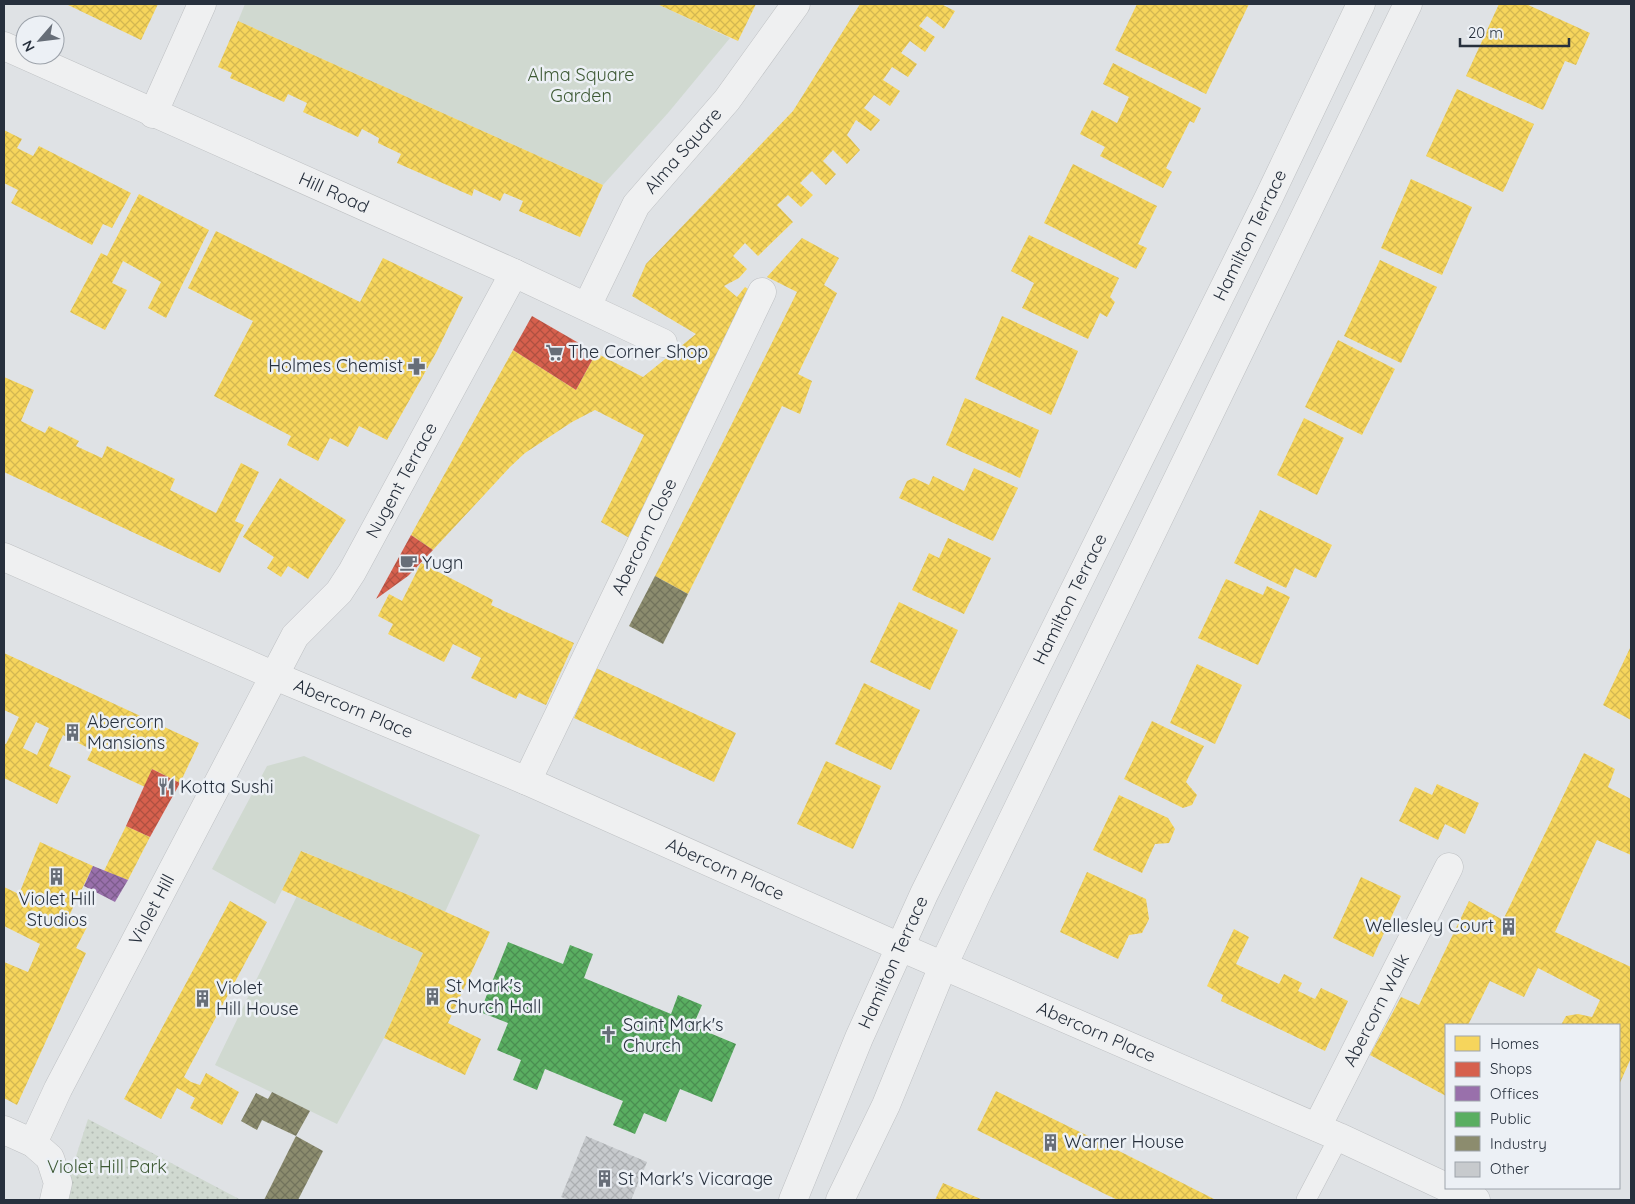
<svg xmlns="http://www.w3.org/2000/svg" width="1635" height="1204" viewBox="0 0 1635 1204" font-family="Quicksand,sans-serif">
	<defs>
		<pattern id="park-dots" width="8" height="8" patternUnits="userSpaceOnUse" patternTransform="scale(1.25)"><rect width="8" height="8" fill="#d0d9d0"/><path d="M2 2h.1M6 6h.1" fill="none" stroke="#b3bbb4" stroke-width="1.8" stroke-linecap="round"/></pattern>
		<pattern id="homes-cross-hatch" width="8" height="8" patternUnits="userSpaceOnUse" patternTransform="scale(1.25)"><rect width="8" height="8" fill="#f6d55c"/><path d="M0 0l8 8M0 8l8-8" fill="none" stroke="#d3b751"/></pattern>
		<pattern id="shops-cross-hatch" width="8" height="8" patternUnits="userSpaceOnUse" patternTransform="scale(1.25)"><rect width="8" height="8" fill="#d6604d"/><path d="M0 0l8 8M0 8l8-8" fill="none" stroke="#ae5041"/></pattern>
		<pattern id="offices-cross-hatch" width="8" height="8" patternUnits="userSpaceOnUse" patternTransform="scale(1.25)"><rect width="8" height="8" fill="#9970ab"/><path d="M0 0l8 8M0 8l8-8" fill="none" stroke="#7d5c8c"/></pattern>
		<pattern id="public-cross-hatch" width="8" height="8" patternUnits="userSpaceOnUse" patternTransform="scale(1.25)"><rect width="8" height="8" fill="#5aae61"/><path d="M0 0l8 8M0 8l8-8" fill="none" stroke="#4a8e51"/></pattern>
		<pattern id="industry-cross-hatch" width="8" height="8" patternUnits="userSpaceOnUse" patternTransform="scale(1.25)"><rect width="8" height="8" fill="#8c8c6e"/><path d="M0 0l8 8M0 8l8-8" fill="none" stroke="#72735c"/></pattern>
		<pattern id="building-cross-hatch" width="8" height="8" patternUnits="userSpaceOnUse" patternTransform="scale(1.25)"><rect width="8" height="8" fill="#c7cacd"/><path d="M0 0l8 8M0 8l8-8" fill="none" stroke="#abaeb1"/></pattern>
	</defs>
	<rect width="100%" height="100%" fill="#dfe2e5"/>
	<g fill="#d0d9d0">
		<polygon points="245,4 657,4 730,38 668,113 603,185 238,21"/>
		<polygon points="304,756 480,835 445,912 302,851 275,904 212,869 267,766"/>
		<polygon points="297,896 423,953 384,1038 337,1124 215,1065"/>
	</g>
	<polygon fill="url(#park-dots)" points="88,1119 241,1200 62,1200"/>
	<g fill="url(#homes-cross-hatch)" fill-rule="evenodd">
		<polygon points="66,4 158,4 141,40"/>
		<polygon points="657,4 756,4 738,41"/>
		<polygon points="860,4 941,4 955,11 944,29 927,16 919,26 935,37 925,52 910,41 901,53 917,64 908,77 892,67 883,80 900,91 890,106 874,95 864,108 880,120 871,131 856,120 847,135 860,150 847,164 833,150 823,161 836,174 826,185 812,171 800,183 813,195 801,207 788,195 777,205 793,222 758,256 745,243 733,256 747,269 739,278 724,286 737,297 745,287 751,291 633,540 601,522 644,435 595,410 572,422 525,453 510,467 433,550 411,535 513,350 576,390 596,353 643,377 696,334 632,296 646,264 793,111"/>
		<polygon points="1137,4 1249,4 1206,94 1115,50"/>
		<polygon points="1499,4 1526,4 1590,33 1576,65 1565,61 1543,110 1466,76"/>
		<polygon points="238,21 603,185 580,237 519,211 523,201 516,198 504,193 500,201 474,189 472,196 397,163 401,154 378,143 379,138 362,129 358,137 303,112 307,103 288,94 284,102 230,78 232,73 218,67"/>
		<polygon points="1113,63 1201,108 1194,123 1190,121 1166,168 1172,172 1163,188 1100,156 1105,147 1080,134 1092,110 1117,123 1129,97 1103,84"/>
		<polygon points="1457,89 1534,124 1503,192 1426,156"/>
		<polygon points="4,130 22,139 17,148 33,156 39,146 131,193 112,228 103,224 92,245 11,203 18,190 4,183"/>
		<polygon points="1073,164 1157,206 1138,244 1147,248 1136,269 1044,223"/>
		<polygon points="1411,179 1472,207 1442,275 1381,248"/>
		<polygon points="139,194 209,230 166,318 148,308 161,282 123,261 112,283 127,290 105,330 70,312 101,253 107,256"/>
		<polygon points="216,231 360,302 383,258 463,297 437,351 387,440 359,426 348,447 330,438 318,461 287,445 291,436 214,396 253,321 188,288"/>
		<polygon points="1029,235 1119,278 1110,297 1115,302 1107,317 1100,313 1088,339 1022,308 1034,283 1011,271"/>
		<polygon points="802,238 839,258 824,285 837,293 798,374 812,381 800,414 782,406 688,594 655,576 717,454 797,292 767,277"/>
		<polygon points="1380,260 1437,287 1401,363 1344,336"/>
		<polygon points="1002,316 1078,351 1051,415 975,379"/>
		<polygon points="1338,340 1395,369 1362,435 1305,407"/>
		<polygon points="4,377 34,390 21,421 45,433 49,426 79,441 76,446 102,458 107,446 175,479 170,490 216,513 241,463 259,472 235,521 244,525 220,573 4,472"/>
		<polygon points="965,398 1039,430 1020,478 946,445"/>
		<polygon points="1304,418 1344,438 1317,495 1277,475"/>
		<polygon points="974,468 1018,488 993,541 899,498 907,481 914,478 929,485 933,476 964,491"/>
		<polygon points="280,478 346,520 308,579 288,566 281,577 267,568 274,557 243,537"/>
		<polygon points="1260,510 1332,545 1316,578 1295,568 1286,588 1234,563"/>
		<polygon points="948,538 991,558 964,614 912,590 929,553 939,558"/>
		<polygon points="421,563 493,600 491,605 574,643 546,705 519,693 516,699 471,678 481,658 453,644 444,662 388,634 393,624 378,616 389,594 402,601"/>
		<polygon points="1226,579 1263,595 1267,586 1290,597 1258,665 1198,638"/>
		<polygon points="899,602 958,630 930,690 870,662"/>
		<polygon points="1631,646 1631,720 1603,705"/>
		<path d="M 4,653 L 199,743 L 180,783 L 152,769 L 145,787 L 87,760 L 92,750 L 63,735 L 49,766 L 71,776 L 57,804 L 4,778 L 4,743 L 6,744 L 19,717 L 4,710 ZM 36,722 L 49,728 L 37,755 L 23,748 Z"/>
		<polygon points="1197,664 1242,685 1215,744 1170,723"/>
		<polygon points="596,668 736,733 714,782 574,718"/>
		<polygon points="864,683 920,710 891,770 835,744"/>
		<polygon points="1152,721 1204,746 1186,782 1197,795 1192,805 1183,808 1124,779"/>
		<polygon points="1584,753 1615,769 1608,787 1631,799 1631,855 1597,840 1555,932 1631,967 1631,1058 1619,1085 1619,1025 1561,1025 1566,1016 1578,1014 1592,1017 1600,1000 1538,968 1524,997 1490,981 1468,1025 1446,1025 1446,1096 1370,1055 1401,997 1419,1005 1469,901 1503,920"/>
		<polygon points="826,761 881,786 853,849 797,824"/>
		<polygon points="1437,784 1479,803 1465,834 1445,824 1438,840 1399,821 1415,787 1432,795"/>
		<polygon points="1119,795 1168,818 1175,829 1169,843 1155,844 1142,873 1093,850"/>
		<polygon points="126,826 150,837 128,880 104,871"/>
		<polygon points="40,842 93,866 68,918 87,927 76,948 86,953 17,1105 4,1098 4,962 28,972 40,944 4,926 4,887 19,894"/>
		<polygon points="301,851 406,894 490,932 448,1023 481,1039 465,1075 384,1038 423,953 282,890"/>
		<polygon points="1087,872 1146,899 1149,919 1142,933 1129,935 1118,959 1060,932"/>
		<polygon points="1361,877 1401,896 1373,957 1333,938"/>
		<polygon points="230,901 267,922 184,1077 191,1082 200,1085 206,1073 239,1092 222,1125 190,1108 195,1098 177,1088 161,1119 124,1099"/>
		<polygon points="1234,929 1249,937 1236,964 1279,984 1284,974 1302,983 1298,991 1315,999 1321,988 1348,1001 1325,1051 1221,1001 1223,995 1207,986"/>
		<polygon points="996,1091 1125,1154 1216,1200 1118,1200 1107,1195 977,1130"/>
		<polygon points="943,1183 983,1200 935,1200"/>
	</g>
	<g fill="url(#shops-cross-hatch)">
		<polygon points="532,316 596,353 576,390 513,350"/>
		<polygon points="411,535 433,550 408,576 376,599"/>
		<polygon points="152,769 180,783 150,837 126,826"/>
	</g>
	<polygon fill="url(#offices-cross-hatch)" points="93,866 128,880 115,902 84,886"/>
	<polygon fill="url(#public-cross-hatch)" points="508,942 563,964 570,945 593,954 584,978 671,1014 678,995 702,1005 693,1026 736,1044 712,1102 680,1089 666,1122 644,1113 635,1134 613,1125 623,1101 545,1069 537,1090 513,1080 521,1060 497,1050 508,1023 480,1012"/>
	<g fill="url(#industry-cross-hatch)">
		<polygon points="655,576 688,594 663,644 629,626"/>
		<polygon points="272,1092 310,1111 296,1136 262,1120 257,1130 241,1121 256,1093 268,1099"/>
		<polygon points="296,1136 323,1151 298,1200 264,1200"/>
	</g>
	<polygon fill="url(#building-cross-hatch)" points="586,1136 647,1162 631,1200 569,1200 561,1197"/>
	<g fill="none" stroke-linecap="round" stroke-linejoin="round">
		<defs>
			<polyline id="service" points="1306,1200 1339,1137"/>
			<g id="minor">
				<path id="s1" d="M 4,46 L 514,273 L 663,343"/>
				<polyline points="153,114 202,4"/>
				<path id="s2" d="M 584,305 L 591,298 L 636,205 L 727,100 L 796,4"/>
				<path id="s3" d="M 527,781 L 762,292"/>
				<path id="s4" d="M 1317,1127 L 1449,867"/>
				<polyline points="4,1130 33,1143 50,1158 58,1183 54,1200"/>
				<path id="s5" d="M 33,1143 L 58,1089 L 295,636 L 339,592 L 352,572 L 514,273"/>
				<path id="s6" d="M 793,1200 L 859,1038 L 924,894 L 1269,197 L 1361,4"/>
				<polyline points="840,1200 886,1105 943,966 977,893 1408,4"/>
			</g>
			<g id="tertiary">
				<path id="s7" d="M 4,557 L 275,676 L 527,781 L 900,947 L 1339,1137 L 1446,1187"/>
				<polyline points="1449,1188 1476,1200"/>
			</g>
		</defs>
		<use href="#service" stroke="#bec0c3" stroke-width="20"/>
		<use href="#minor" stroke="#bec0c3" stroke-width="29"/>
		<use href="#tertiary" stroke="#bec0c3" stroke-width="29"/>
		<use href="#service" stroke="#eff0f1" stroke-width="19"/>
		<use href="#minor" stroke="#eff0f1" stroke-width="28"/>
		<use href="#tertiary" stroke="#eff0f1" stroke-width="28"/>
	</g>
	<defs>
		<symbol id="supermarket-bare" viewBox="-9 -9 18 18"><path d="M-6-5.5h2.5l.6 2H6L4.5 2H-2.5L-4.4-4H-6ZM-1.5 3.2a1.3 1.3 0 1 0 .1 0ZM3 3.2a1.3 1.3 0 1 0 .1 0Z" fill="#676e78" stroke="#ecf0f5" stroke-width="2.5" paint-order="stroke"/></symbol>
		<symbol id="pharmacy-bare" viewBox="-9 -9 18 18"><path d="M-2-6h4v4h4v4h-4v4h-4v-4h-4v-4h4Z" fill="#676e78" stroke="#ecf0f5" stroke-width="2.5" paint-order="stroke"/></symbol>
		<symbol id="cafe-bare" viewBox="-9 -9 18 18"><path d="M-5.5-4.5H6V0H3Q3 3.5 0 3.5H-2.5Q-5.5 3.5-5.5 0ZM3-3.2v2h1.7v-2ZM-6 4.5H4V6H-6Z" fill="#676e78" stroke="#ecf0f5" stroke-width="2.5" paint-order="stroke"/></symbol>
		<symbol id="building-bare" viewBox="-9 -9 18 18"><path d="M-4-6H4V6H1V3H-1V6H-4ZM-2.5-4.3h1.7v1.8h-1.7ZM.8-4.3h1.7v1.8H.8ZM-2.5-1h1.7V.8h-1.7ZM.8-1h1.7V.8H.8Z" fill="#676e78" stroke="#ecf0f5" stroke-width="2.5" paint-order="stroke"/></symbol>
		<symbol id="restaurant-bare" viewBox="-9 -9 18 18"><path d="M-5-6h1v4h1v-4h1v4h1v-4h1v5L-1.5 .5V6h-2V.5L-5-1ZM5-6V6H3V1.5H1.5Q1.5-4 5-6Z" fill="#676e78" stroke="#ecf0f5" stroke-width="2.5" paint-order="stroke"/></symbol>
		<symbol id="church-bare" viewBox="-9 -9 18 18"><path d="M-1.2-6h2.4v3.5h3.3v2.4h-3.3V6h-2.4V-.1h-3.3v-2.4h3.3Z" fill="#676e78" stroke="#ecf0f5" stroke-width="2.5" paint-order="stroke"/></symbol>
	</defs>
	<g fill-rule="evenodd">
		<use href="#supermarket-bare" x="542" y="340" width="25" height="25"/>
		<use href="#pharmacy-bare" x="404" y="354" width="25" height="25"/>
		<use href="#cafe-bare" x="396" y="550" width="25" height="25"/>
		<use href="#building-bare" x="60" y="720" width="25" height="25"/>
		<use href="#restaurant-bare" x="154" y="774" width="25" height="25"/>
		<use href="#building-bare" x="44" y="864" width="25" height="25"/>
		<use href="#building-bare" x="1496" y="914" width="25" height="25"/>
		<use href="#building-bare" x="420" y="984" width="25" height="25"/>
		<use href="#building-bare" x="190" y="986" width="25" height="25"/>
		<use href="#church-bare" x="596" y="1022" width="25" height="25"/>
		<use href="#building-bare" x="1038" y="1130" width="25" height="25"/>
		<use href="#building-bare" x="592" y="1166" width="25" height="25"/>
	</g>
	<g text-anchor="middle" stroke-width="5" stroke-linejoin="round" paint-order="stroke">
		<g font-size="18" fill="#3d5934" stroke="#ecf0f5">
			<text x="581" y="81">Alma Square<tspan x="581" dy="21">Garden</tspan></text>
			<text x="107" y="1173">Violet Hill Park</text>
		</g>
		<g font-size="18" fill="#27303d" stroke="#ecf0f5">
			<text dy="6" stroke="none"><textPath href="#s2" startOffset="185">Alma Square</textPath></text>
			<text dy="6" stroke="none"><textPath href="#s1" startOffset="361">Hill Road</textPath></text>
			<text dy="6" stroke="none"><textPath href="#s6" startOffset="1068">Hamilton Terrace</textPath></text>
			<text dy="6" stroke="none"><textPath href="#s5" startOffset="761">Nugent Terrace</textPath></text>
			<text dy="6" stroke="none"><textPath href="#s3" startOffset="271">Abercorn Close</textPath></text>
			<text dy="6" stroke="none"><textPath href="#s6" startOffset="662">Hamilton Terrace</textPath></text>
			<text dy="6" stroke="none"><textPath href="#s7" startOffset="381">Abercorn Place</textPath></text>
			<text dy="6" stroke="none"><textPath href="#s7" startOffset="786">Abercorn Place</textPath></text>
			<text dy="6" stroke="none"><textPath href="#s5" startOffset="262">Violet Hill</textPath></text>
			<text dy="6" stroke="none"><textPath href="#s6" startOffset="258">Hamilton Terrace</textPath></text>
			<text dy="6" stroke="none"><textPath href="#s4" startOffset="131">Abercorn Walk</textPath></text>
			<text dy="6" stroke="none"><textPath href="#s7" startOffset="1191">Abercorn Place</textPath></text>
		</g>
		<g font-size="18" fill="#27303d" stroke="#ecf0f5" text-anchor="start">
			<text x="568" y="358">The Corner Shop</text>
			<text x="403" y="372" text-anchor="end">Holmes Chemist</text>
			<text x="422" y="569">Yugn</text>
			<text x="87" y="728">Abercorn<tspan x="87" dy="21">Mansions</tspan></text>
			<text x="180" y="793">Kotta Sushi</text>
			<text x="57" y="905" text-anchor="middle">Violet Hill<tspan x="57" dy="21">Studios</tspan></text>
			<text x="1494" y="932" text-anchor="end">Wellesley Court</text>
			<text x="446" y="992">St Mark's<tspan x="446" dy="21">Church Hall</tspan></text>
			<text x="216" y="994">Violet<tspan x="216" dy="21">Hill House</tspan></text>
			<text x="623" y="1031">Saint Mark's<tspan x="623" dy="21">Church</tspan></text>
			<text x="1064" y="1148">Warner House</text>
			<text x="618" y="1185">St Mark's Vicarage</text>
		</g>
	</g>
	<rect width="1635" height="1204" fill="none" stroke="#27303d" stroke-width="10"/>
	<rect x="1445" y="1024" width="175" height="165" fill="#ecf0f5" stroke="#9da3ab"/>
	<rect x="1455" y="1036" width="25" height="15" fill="#f6d55c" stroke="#9da3ab"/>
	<text x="1490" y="1049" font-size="15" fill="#27303d">Homes</text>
	<rect x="1455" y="1062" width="25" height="15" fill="#d6604d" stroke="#9da3ab"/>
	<text x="1490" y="1074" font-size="15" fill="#27303d">Shops</text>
	<rect x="1455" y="1086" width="25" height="15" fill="#9970ab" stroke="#9da3ab"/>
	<text x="1490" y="1099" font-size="15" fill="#27303d">Offices</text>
	<rect x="1455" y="1112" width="25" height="15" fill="#5aae61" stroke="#9da3ab"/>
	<text x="1490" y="1124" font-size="15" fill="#27303d">Public</text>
	<rect x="1455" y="1136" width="25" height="15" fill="#8c8c6e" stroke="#9da3ab"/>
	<text x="1490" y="1149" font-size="15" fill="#27303d">Industry</text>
	<rect x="1455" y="1162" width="25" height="15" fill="#c7cacd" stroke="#9da3ab"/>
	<text x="1490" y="1174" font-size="15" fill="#27303d">Other</text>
	<g transform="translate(40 40) rotate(242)"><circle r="24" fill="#ecf0f5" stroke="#9da3ab"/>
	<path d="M0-4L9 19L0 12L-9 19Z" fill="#676e78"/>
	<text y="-8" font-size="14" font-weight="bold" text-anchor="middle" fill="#27303d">N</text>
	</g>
	<path d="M1460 38v8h109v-8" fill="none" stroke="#27303d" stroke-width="2.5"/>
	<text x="1468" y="38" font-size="15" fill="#27303d" stroke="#ecf0f5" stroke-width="4" paint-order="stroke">20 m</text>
</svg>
